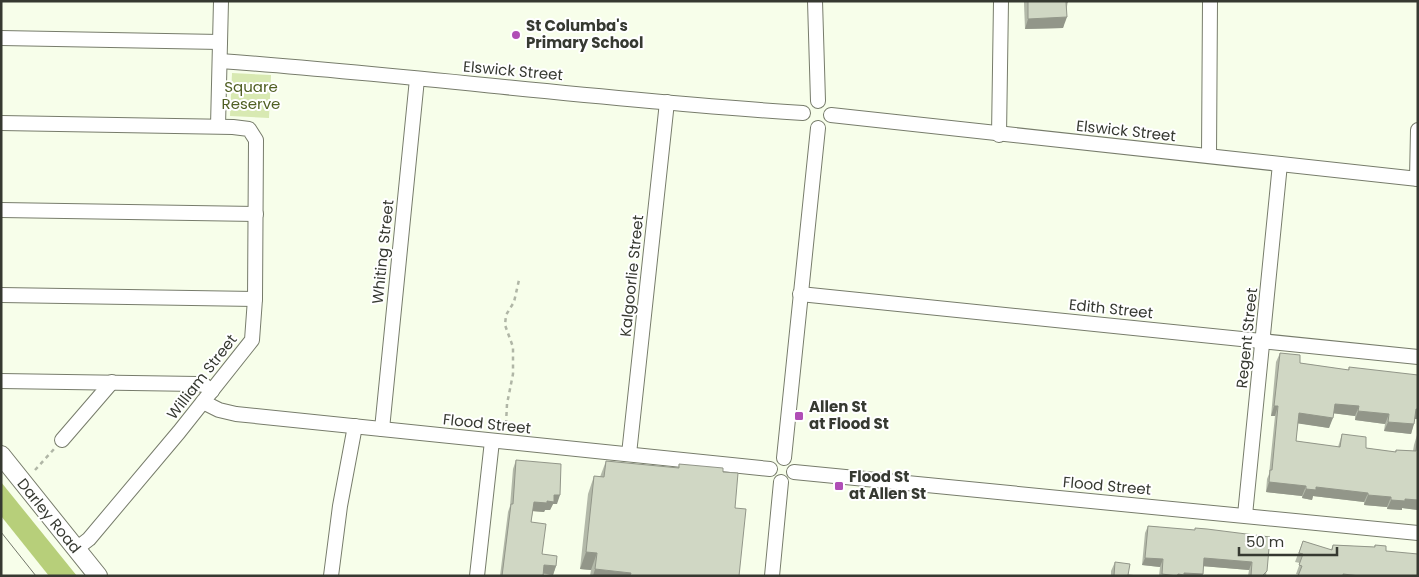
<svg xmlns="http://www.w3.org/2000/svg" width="1419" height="577" viewBox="0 0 1419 577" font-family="Poppins,sans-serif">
	<rect width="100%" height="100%" fill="#f7feea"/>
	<polygon fill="#d8e9b2" points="232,73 271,75 269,118 230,116"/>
	<polygon fill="#b7cf7a" points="1,482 77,576 49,576 1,516"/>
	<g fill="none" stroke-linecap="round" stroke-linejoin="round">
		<defs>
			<g id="minor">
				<polyline points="815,1 818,101"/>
				<polyline points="1,38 220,42"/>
				<path d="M 220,61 C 415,75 608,101 803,113"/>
				<polyline points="831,115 1418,179"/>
				<polyline points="1,123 233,127 249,129 256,140 255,299 252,340 179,432 89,539 76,549"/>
				<polyline points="218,126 221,1"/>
				<polyline points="999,135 1001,1"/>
				<polyline points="1209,155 1210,1"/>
				<polyline points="1417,179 1418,130"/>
				<polyline points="1,210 256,214"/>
				<polyline points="800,294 1418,357"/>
				<polyline points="1,295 255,299"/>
				<polyline points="1,381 198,384 204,385 212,391"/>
				<polyline points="203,402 219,410 236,414 770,469"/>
				<polyline points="382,429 417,79"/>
				<polyline points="62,440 112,382"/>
				<polyline points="629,454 667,102"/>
				<polyline points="784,458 818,128"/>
				<polyline points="794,472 1418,533"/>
				<polyline points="1245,515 1280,164"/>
				<polyline points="331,576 340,506 355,426"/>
				<polyline points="477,576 492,441"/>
				<polyline points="772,576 781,482"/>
			</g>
			<polyline id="major" points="1,455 98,576"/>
		</defs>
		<use href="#minor" stroke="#777c6b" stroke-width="16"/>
		<use href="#major" stroke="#777c6b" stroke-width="20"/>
		<g stroke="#b0b6a6" stroke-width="2.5" stroke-dasharray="4 4" stroke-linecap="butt">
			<polyline points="506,424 507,404 513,374 513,347 505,325 506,315 514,302 519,280"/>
			<polyline points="35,470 55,448"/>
		</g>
		<use href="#minor" stroke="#fff" stroke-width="14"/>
		<use href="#major" stroke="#fff" stroke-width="18"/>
		<polyline stroke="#72766a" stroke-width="1" points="1,532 36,576"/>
	</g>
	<g fill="#b3b9a9">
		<polygon points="1024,1 1068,1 1063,28 1025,29 1024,4"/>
		<polygon points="1280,353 1300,363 1348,370 1349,367 1415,419 1411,434 1384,431 1385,424 1355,420 1355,416 1333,413 1329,428 1298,423 1296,441 1338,447 1342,434 1366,448 1395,452 1396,450 1413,451 1414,445 1417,435 1418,510 1402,508 1402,510 1387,509 1387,507 1364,505 1364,502 1313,496 1312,500 1302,498 1302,496 1266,492 1267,479 1269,474 1275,416 1271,416 1276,362"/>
		<polygon points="516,460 557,504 553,504 550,510 545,510 544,512 533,511 531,522 542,554 556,566 553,575 543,574 543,576 500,576 508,512 510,506 513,469"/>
		<polygon points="606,461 678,468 679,464 723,472 735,508 739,576 590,576 591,570 580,569 588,494 594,476 600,477"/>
		<polygon points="1148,526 1270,537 1266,576 1248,576 1249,570 1203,566 1202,576 1159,576 1160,567 1142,565 1145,533"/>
		<polygon points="1303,541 1331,550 1333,545 1374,547 1375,545 1386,546 1299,575 1296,574 1300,563 1295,562"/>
		<polygon points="1115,562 1128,575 1139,576 1111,576 1111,571"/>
	</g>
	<g fill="#929689">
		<polygon points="1067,17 1063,28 1025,29 1028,19"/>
		<polygon points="1335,404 1359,406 1355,416 1331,413"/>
		<polygon points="1274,406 1278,406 1275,416 1271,416"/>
		<polygon points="1416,409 1418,409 1418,419 1413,419"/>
		<polygon points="1358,411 1389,414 1385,424 1355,420"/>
		<polygon points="1299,413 1333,418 1329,428 1295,423"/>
		<polygon points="1388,422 1414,424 1411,434 1384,431"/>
		<polygon points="1269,482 1306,486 1302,496 1266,492"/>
		<polygon points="1316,487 1368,493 1364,502 1313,496 1312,500 1302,498 1306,489"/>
		<polygon points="554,495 560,495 557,504 553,504 550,510 545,510 544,512 531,511 534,502 547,501"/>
		<polygon points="1368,495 1391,497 1387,507 1364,505"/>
		<polygon points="1405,499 1418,500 1418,510 1402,508 1402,510 1387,509 1391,500"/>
		<polygon points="586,552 597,553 591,570 580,569"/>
		<polygon points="1145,558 1163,559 1160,567 1142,565"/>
		<polygon points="1204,558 1252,562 1249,570 1201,566"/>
		<polygon points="544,565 556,566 553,575 541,573"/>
		<polygon points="595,569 631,573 630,576 593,576"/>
		<polygon points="1184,573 1203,574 1202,576 1177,576 1178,574"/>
		<polygon points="1343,574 1360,576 1342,576"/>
	</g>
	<g fill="#d0d7c4" stroke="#929689">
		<polygon points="1028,1 1068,1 1068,2 1066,2 1067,17 1028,19"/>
		<polygon points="1280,353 1300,355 1300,363 1349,370 1349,367 1418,375 1418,409 1416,409 1414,424 1388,422 1389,414 1358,411 1359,406 1335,404 1333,418 1299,413 1296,441 1340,447 1342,434 1366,437 1366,448 1396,452 1396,450 1416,451 1418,435 1418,500 1405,499 1405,501 1391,500 1391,497 1368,495 1368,493 1316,487 1316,490 1306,489 1306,486 1269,482 1270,470 1272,470 1278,406 1274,406"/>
		<polygon points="516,460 561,464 560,495 554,495 554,502 547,501 547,503 534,502 531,522 546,524 542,554 557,556 556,566 544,565 543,576 502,576 511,504 513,504"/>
		<polygon points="606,461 679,468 679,464 723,468 723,472 738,473 735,508 746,509 739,576 630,576 631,573 595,569 597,553 586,552 594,476 604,477"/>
		<polygon points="1148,526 1195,530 1195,528 1207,529 1270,537 1267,571 1262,576 1251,576 1252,562 1204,558 1203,574 1184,573 1184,575 1178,574 1177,576 1162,574 1163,559 1145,558"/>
		<polygon points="1303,541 1332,550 1333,545 1375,547 1375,545 1386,546 1386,551 1418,554 1418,576 1360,576 1343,574 1343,576 1298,576 1302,566 1299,565 1303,554 1299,553"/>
		<polygon points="1115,562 1130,564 1128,575 1139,576 1114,576"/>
	</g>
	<g fill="#b04eb6" stroke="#fff" stroke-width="2">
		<circle cx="516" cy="35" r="5"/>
		<rect x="794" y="411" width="10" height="10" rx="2.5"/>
		<rect x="834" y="481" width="10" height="10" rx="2.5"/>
	</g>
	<g text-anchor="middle" stroke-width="4" stroke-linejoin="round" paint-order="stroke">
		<g font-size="15" font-weight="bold" fill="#363931" stroke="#fff" text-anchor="start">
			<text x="526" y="31">St Columba's<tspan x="526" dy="17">Primary School</tspan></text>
			<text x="809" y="412">Allen St<tspan x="809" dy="17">at Flood St</tspan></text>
			<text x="849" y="482">Flood St<tspan x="849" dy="17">at Allen St</tspan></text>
		</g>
		<g font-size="15" fill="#363931" stroke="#fff">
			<text transform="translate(513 71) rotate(5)" y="5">Elswick Street</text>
			<text transform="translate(1126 131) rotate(6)" y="5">Elswick Street</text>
			<text transform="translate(383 252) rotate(-84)" y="5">Whiting Street</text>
			<text transform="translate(632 276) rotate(-84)" y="5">Kalgoorlie Street</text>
			<text transform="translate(1111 309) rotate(6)" y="5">Edith Street</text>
			<text transform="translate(1247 338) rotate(-84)" y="5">Regent Street</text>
			<text transform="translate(202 377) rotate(-52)" y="5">William Street</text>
			<text transform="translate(487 424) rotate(6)" y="5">Flood Street</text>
			<text transform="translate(1107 486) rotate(5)" y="5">Flood Street</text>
			<text transform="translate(49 516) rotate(51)" y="5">Darley Road</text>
		</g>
		<g font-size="15" fill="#505f23" stroke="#fff">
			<text x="251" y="92">Square<tspan x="251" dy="17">Reserve</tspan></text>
		</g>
	</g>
	<rect width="1419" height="577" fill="none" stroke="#363931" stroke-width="5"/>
	<path d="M1239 547v8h98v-8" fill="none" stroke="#363931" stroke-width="2.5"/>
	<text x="1246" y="547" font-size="15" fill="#363931" stroke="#ffffff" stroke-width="4" paint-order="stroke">50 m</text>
</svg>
